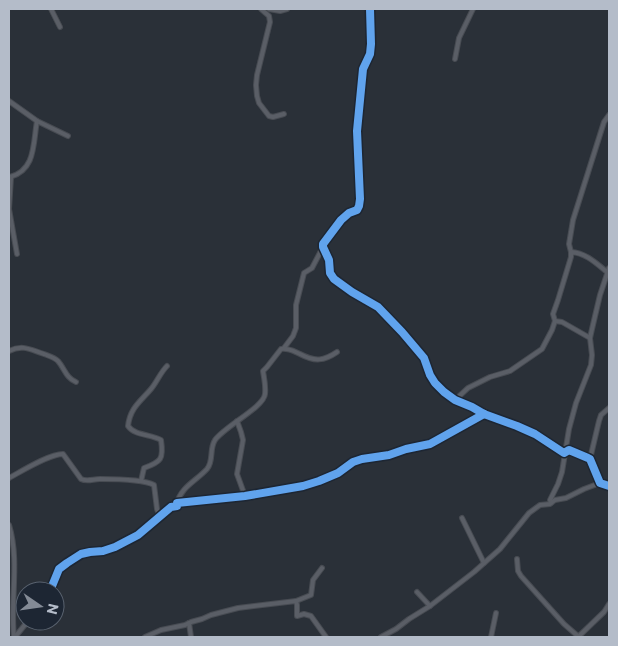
<svg xmlns="http://www.w3.org/2000/svg" width="618" height="646" viewBox="0 0 618 646" font-family="Commissioner,sans-serif">
	<rect width="100%" height="100%" fill="#2a3038"/>
	<g fill="none" stroke-linecap="round" stroke-linejoin="round">
		<defs>
			<g id="minor">
				<polyline points="51,9 60,27"/>
				<polyline points="261,9 269,16 270,22 257,75 256,85 257,96 259,103 269,116 273,117 284,114"/>
				<polyline points="269,9 280,11 287,9"/>
				<polyline points="370,9 371,44 370,54 363,69 357,131 360,199 359,206 357,210 349,213 341,220 323,244 323,247 329,260 330,273 334,279 352,292 378,307 402,332 424,358 430,375 435,383 444,392 455,400 472,407 484,414 517,426 535,434 564,453 569,450 588,458 590,459 600,483 609,486"/>
				<polyline points="455,59 459,38 473,9"/>
				<polyline points="9,101 37,121 68,136"/>
				<path d="M 10,177 C 36,170 33,143 37,121"/>
				<polyline points="11,177 9,209 17,254"/>
				<polyline points="571,252 569,244 573,220 604,122 609,115"/>
				<path d="M 590,338 L 562,322 L 555,321 L 553,314 L 558,300 L 571,257 L 571,252 C 586,253 596,263 607,272"/>
				<polyline points="284,348 293,336 296,328 296,305 304,273 312,268 323,247"/>
				<path d="M 9,351 C 23,344 31,350 44,354 C 49,356 54,357 58,361 C 65,369 66,378 76,382"/>
				<polyline points="455,400 468,388 490,377 510,371 542,349 552,330 555,321"/>
				<polyline points="237,421 241,432 243,440 237,474 245,496"/>
				<polyline points="590,459 599,421 601,415 609,408"/>
				<path d="M 9,478 C 22,471 49,454 63,454 L 81,479 C 87,482 93,479 100,479 C 114,479 143,479 154,485 L 157,509 L 160,517"/>
				<path d="M 141,481 L 144,468 C 161,462 164,459 161,440 C 151,434 135,436 128,426 C 130,408 140,402 151,389 C 157,382 160,373 167,366"/>
				<path d="M 177,503 C 181,487 196,481 207,469 C 214,461 209,449 215,440 C 225,426 264,407 265,394 C 266,386 264,378 263,371 L 267,367 L 281,349 C 289,348 293,351 300,354 C 315,362 324,361 337,352"/>
				<polyline points="551,503 550,500 558,484 562,472 569,429 576,403 591,365 592,355 590,338 592,329 600,295 609,268"/>
				<polyline points="462,518 484,563"/>
				<path d="M 9,525 C 20,561 10,600 14,637"/>
				<polyline points="517,559 518,571 521,576 564,624 579,637"/>
				<polyline points="50,591 59,569 67,563 81,554 90,552 103,551 115,547 138,535 171,507 177,506 177,503 245,496 303,486 319,481 338,473 353,462 362,459 389,455 406,449 430,444 484,414"/>
				<polyline points="417,592 430,606"/>
				<polyline points="296,601 297,605 297,616 304,614 311,616 326,637"/>
				<polyline points="189,623 191,637"/>
				<polyline points="15,637 28,621"/>
				<polyline points="145,637 161,630 185,625 191,622 202,619 211,615 238,608 296,601 311,595 313,580 322,568"/>
				<polyline points="381,637 396,629 409,619 430,606 474,572 500,549 529,513 540,505 550,504 555,500 566,498 584,489 600,483"/>
				<polyline points="491,637 496,613"/>
				<polyline points="578,637 604,612 609,604"/>
			</g>
		</defs>
		<use href="#minor" stroke="#484c53" stroke-width="6"/>
		<use href="#minor" stroke="#5a5e66" stroke-width="4"/>
		<defs>
			<g id="cycleway">
				<polyline points="370,9 371,44 370,54 363,69 357,131 360,199 359,206 357,210 349,213 341,220 323,244 323,247 329,260 330,273 334,279 352,292 378,307 402,332 424,358 430,375 435,383 444,392 455,400 472,407 484,414 517,426 535,434 564,453 569,450 588,458 590,459 600,483 609,486"/>
				<polyline points="50,591 59,569 67,563 81,554 90,552 103,551 115,547 138,535 171,507 177,506 177,503 245,496 303,486 319,481 338,473 353,462 362,459 389,455 406,449 430,444 484,414"/>
			</g>
		</defs>
		<use href="#cycleway" stroke="#1d2633" stroke-width="11"/>
		<use href="#cycleway" stroke="#60a3ed" stroke-width="8"/>
	</g>
	<rect width="618" height="646" fill="none" stroke="#b4bcc9" stroke-width="20"/>
	<g transform="translate(40 606) rotate(103)"><circle r="24" fill="#1d2633" stroke="#59626f"/>
	<path d="M0-4L9 19L0 12L-9 19Z" fill="#848b96"/>
	<text y="-8" font-size="14" font-weight="bold" text-anchor="middle" fill="#b4bcc9">N</text>
	</g>
</svg>
